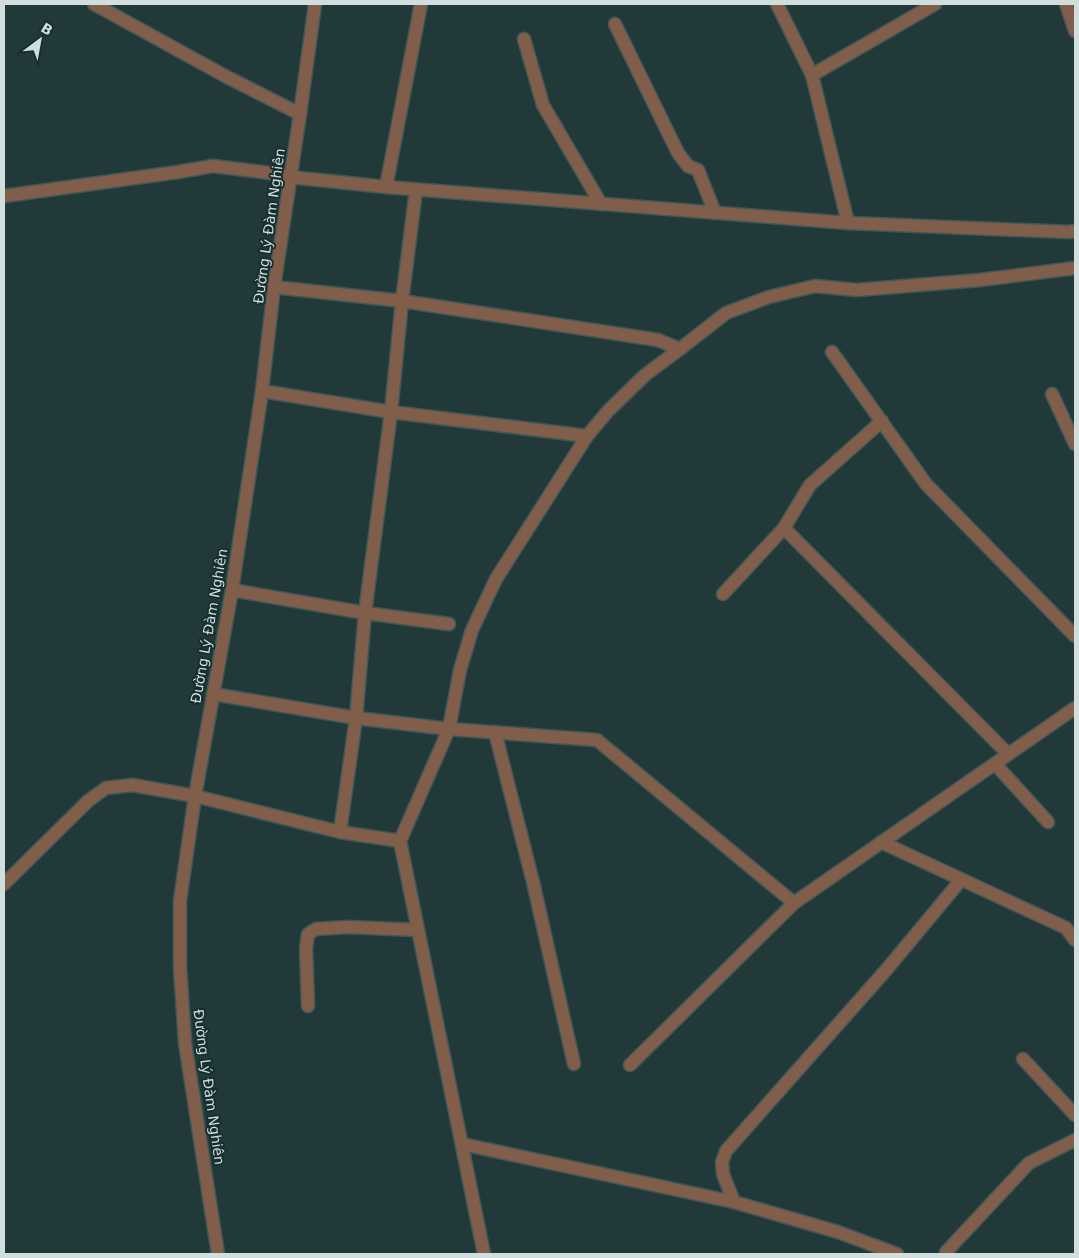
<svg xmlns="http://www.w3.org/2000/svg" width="1079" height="1258" viewBox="0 0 1079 1258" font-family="'DejaVu Sans',sans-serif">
	<rect width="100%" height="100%" fill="#22393a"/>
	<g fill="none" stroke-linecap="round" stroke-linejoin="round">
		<defs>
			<g id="lane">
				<polyline points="232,590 365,613 449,624"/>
				<polyline points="365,613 391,412 402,301 416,190"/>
			</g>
			<g id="street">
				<polyline points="94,4 225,76 300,114"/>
				<polyline points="777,4 812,75 848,223"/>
				<polyline points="1066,4 1075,31"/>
				<polyline points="615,24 678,153 688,166 698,170 715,213"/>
				<polyline points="524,39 543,105 601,204"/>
				<polyline points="812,75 935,4"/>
				<polyline points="386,187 421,4"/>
				<polyline points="4,196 178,172 213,166 278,174 290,177 386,187 848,223 1069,232 1075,231"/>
				<polyline points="274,287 402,301 658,340 680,349"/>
				<polyline points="832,352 926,484 1075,636"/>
				<polyline points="262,391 391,412 587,436"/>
				<polyline points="1052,394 1075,444"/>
				<polyline points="882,421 810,485 784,528 1008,754"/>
				<polyline points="723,594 784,528"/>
				<polyline points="213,694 356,718 449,729 597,740 794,903"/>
				<polyline points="495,732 533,882 574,1064"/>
				<polyline points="995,764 1048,822"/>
				<polyline points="340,832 356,718 365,613"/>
				<polyline points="881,842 1066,928 1075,940"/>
				<polyline points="4,884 88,801 106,788 132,785 195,796 340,832 400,841"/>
				<polyline points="308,1006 306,948 308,934 316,929 348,927 418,930"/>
				<polyline points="1023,1059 1075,1115"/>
				<polyline points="630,1065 794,903 1075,708"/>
				<polyline points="462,1144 734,1202 838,1232 897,1254"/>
				<polyline points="734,1202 723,1174 722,1162 726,1151 887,969 961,880"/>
				<polyline points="946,1252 1029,1163 1075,1140"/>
				<polyline points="218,1254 185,1043 180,967 180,901 195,796 232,590 262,391 274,287 300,114 315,4"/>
				<polyline points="484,1254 400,841 449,729 460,670 472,630 496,579 587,436 608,411 645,375 680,349 726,313 769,297 815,286 857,290 980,280 1075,268"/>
			</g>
		</defs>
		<use href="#lane" stroke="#425758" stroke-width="15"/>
		<use href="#street" stroke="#425758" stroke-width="15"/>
		<use href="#lane" stroke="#805e49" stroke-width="12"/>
		<use href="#street" stroke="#805e49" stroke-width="12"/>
	</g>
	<g text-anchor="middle" stroke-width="4" stroke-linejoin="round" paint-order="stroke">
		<g font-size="14" fill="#d1dede" stroke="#182f30">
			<text transform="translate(269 226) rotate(-82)" y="5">Đường Lý Đàm Nghiên</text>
			<text transform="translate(209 626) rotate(-80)" y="5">Đường Lý Đàm Nghiên</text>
			<text transform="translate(209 1087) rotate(82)" y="5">Đường Lý Đàm Nghiên</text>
		</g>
	</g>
	<rect width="1079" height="1258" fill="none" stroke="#d1dede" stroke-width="10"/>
	<g transform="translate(40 40) rotate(32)" stroke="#182f30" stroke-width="4" paint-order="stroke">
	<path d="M0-4L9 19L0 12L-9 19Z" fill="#d1dede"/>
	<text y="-8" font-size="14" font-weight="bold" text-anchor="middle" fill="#d1dede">B</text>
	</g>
</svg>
